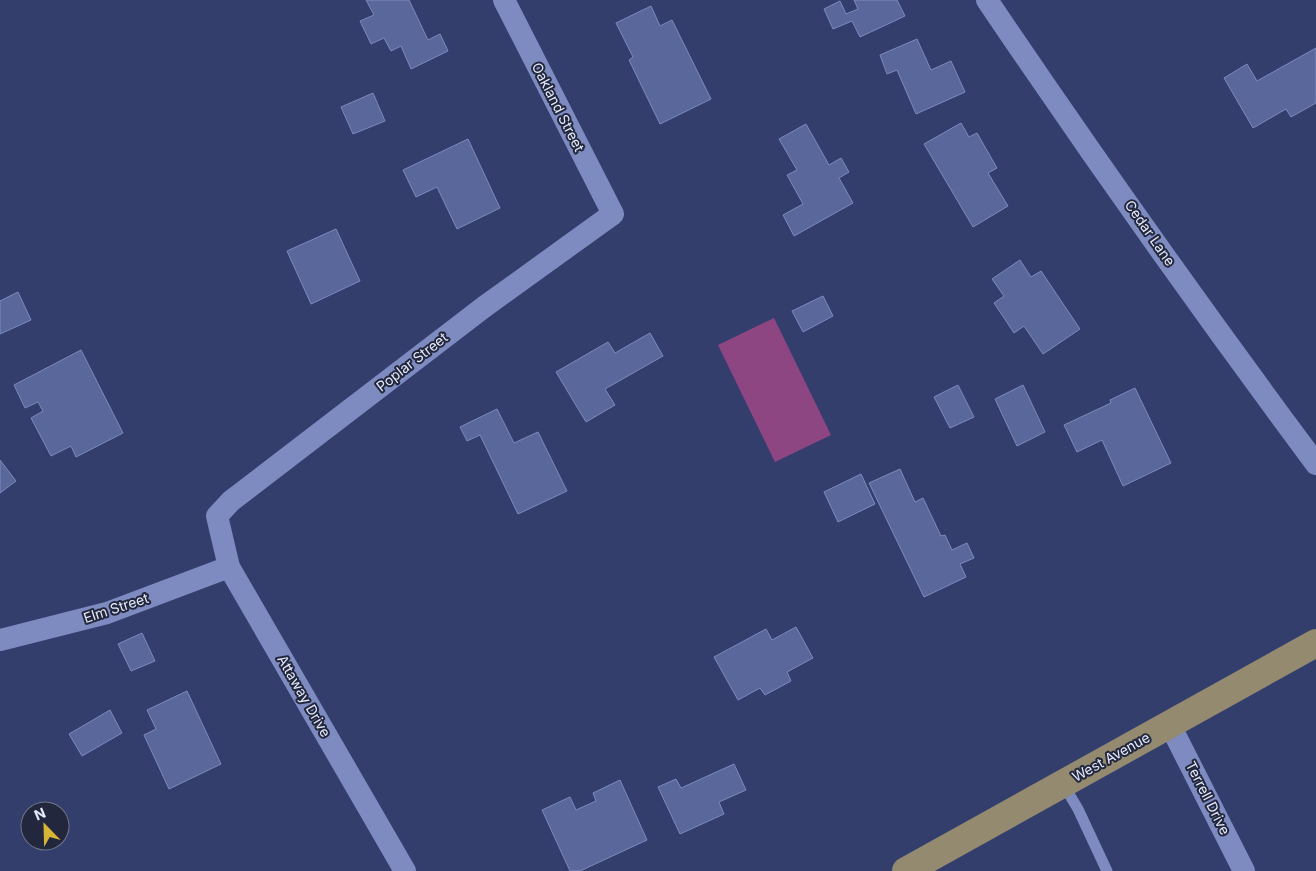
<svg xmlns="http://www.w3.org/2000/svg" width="1316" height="871" viewBox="0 0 1316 871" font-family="Inter,sans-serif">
	<rect width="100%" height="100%" fill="#343e6d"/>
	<polygon fill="#8e4683" points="774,318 831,435 775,462 718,345"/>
	<g fill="#5a679a" stroke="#7c8ac0">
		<polygon points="366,0 409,0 428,40 440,34 448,51 411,69 401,46 391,51 384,38 371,44 360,21 374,15"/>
		<polygon points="854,0 897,0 905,16 860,37 852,21 833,29 824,9 840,1 846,14 858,9"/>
		<polygon points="651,6 660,26 672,20 711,99 660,124 629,60 633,57 616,23"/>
		<polygon points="917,39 931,70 951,61 965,92 916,114 897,70 887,74 880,55"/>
		<polygon points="1316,48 1316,103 1291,117 1286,109 1253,128 1224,78 1247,64 1257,81"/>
		<polygon points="373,93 385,121 353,134 341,107"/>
		<polygon points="961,123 969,137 977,133 997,168 988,173 1008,206 973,227 924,144"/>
		<polygon points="806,124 829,165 841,158 849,172 839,178 853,203 794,236 783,215 803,204 787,175 797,170 779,139"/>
		<polygon points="468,139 500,208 457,229 437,187 416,197 403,170"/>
		<polygon points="336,229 360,281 311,304 287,251"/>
		<polygon points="1020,260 1031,277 1041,271 1080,329 1043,354 1024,326 1014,333 994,303 1004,296 992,279"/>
		<polygon points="18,292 31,320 0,334 0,301"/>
		<polygon points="823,296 833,316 803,332 792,311"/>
		<polygon points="650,333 663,356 605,389 615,405 586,422 556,372 608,342 615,353"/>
		<polygon points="81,350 123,433 76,457 71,446 51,456 31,418 43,411 38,402 25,408 14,385"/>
		<polygon points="958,385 974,417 950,428 934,397"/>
		<polygon points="1023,385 1045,432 1017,446 995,399"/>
		<polygon points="1135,388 1171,463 1123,486 1102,440 1077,452 1064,425 1111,403 1110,400"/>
		<polygon points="497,409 514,443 538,432 567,491 518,514 480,435 467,441 460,427"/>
		<polygon points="0,460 16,481 0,493"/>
		<polygon points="900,469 915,502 923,498 941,536 945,535 952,550 967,543 974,558 960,564 966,577 924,597 869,483"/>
		<polygon points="861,474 875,504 838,522 824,492"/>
		<polygon points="796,627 813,658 787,672 791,681 765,695 760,688 738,700 714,657 766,629 772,640"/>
		<polygon points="142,633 155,661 131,671 118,644"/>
		<polygon points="187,691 221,764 169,789 144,735 156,729 147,710"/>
		<polygon points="110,710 122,733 82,756 69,734"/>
		<polygon points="734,764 746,790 719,802 724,814 680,834 658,787 676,779 681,788"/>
		<polygon points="620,780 647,840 580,871 570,871 542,810 570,797 576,810 596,801 593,793"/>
	</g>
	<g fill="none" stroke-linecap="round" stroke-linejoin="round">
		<polyline stroke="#7d8bc1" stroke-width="11" points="1063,784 1078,809 1107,871"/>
		<g stroke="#7d8bc1" stroke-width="22">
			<path d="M 987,0 C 1093,157 1203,312 1316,464"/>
			<polyline points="0,640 107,613 229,567"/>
			<polyline points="1170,725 1244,871"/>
			<polyline points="405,871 229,567 217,516 231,501 484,307 613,214 504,0"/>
		</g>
		<polyline stroke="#938a6f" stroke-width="28" points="906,871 1316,643"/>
	</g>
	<g text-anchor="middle" stroke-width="4" stroke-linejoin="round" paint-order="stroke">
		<g font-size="14" fill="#e5ebfc" stroke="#22273d">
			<text transform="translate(558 107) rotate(63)" y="5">Oakland Street</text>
			<text transform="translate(1150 233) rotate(55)" y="5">Cedar Lane</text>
			<text transform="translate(412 362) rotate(-38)" y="5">Poplar Street</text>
			<text transform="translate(116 608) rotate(-18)" y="5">Elm Street</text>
			<text transform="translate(304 696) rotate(60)" y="5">Attaway Drive</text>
			<text transform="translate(1111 757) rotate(-29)" y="5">West Avenue</text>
			<text transform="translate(1208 798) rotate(63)" y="5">Terrell Drive</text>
		</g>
	</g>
	<g transform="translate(45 826) rotate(337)"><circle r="24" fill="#22273d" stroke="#707589"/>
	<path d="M0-4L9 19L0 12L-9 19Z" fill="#d7b434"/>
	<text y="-8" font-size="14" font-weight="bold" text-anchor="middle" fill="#e5ebfc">N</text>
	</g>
</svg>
